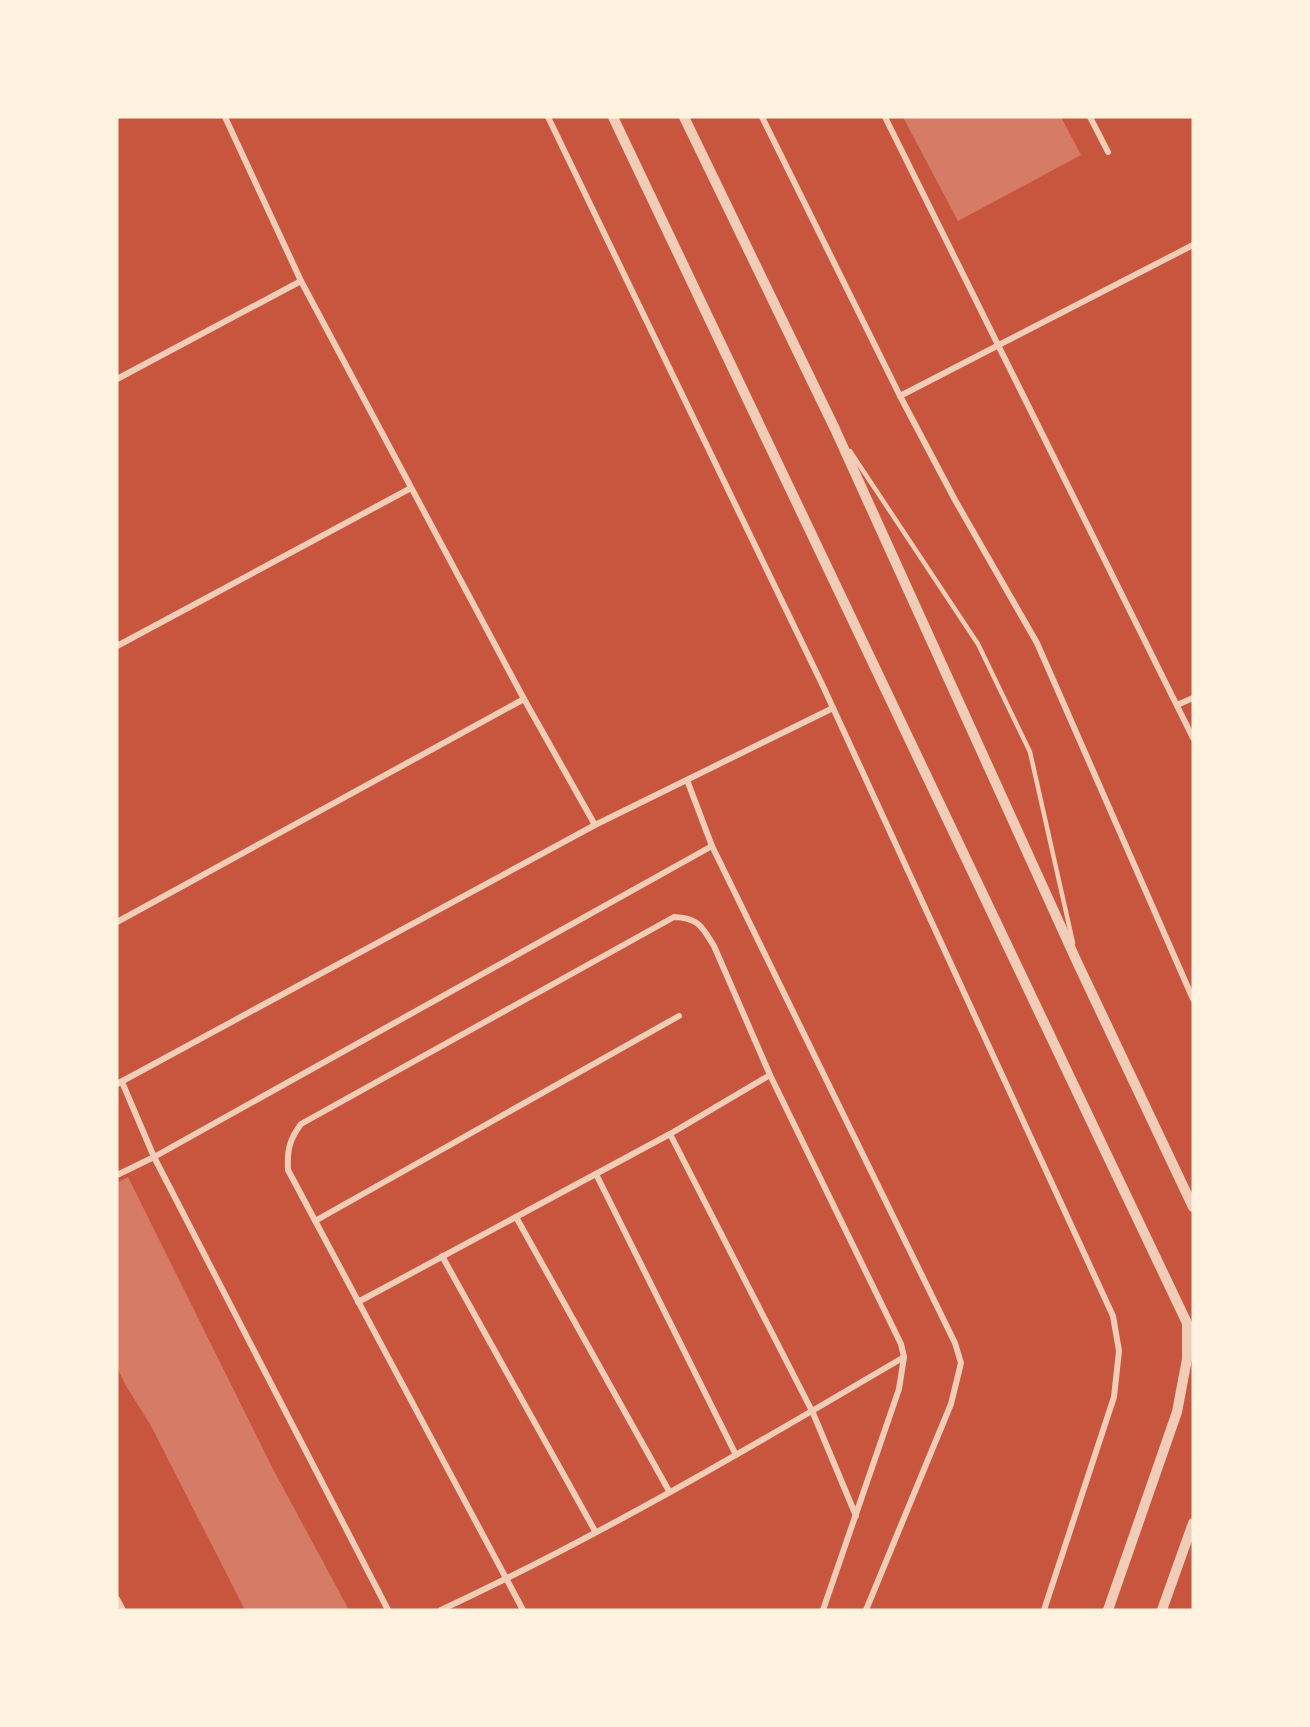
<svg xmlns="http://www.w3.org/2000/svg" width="1310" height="1727" viewBox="0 0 1310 1727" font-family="'Sofia Sans Condensed',sans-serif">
	<rect width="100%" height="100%" fill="#c8553d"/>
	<g fill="#d67c66">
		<polygon points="903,117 1061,117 1081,155 958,221"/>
		<polygon points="128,1177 274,1471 349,1610 245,1610 150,1424 126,1386 117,1367 117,1183"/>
	</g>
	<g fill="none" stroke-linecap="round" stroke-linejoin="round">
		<polyline stroke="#f1ccb7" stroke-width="4.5" points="850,451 978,644 1030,752 1073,943"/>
		<g stroke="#f1ccb7" stroke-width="6">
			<polyline points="225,117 301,281 524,699 595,825"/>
			<polyline points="548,117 822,684 1113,1316 1119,1351 1114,1397 1044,1610"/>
			<polyline points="762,117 900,396 955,500 1037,643 1193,999"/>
			<polyline points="885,117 1193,738"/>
			<polyline points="1090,117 1108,152"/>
			<polyline points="117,379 301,281"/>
			<polyline points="900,396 1193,245"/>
			<polyline points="117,646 411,488"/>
			<polyline points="1177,705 1193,698"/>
			<polyline points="687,780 712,846 955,1343 961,1363 951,1404 866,1610"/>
			<polyline points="117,922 524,699"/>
			<polyline points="122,1082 154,1157 388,1610"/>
			<polyline points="117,1084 595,825 833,708"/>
			<polyline points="670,1134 813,1413 856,1516"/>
			<polyline points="596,1174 736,1455"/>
			<polyline points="117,1175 154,1157 712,846"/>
			<polyline points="516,1217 669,1491"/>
			<polyline points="315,1221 679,1016"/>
			<polyline points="442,1256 595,1531"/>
			<polyline points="358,1302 670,1134 770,1075"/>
			<polyline points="117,1599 123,1610"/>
			<path d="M 441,1610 C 600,1536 753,1446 904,1357"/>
			<path d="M 523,1610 L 288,1170 C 287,1151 289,1140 301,1124 L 674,917 C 699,918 702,927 714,946 L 770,1075 L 901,1344 L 904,1357 L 899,1389 L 823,1610"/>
		</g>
		<g stroke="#f1ccb7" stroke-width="10">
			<polyline points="613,117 1187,1323 1187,1359 1177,1412 1108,1610"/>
			<polyline points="684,117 835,429 1077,962 1193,1207"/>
			<polyline points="1162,1610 1193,1523"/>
		</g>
	</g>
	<rect width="1310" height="1727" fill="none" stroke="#fff3e0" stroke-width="237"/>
</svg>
